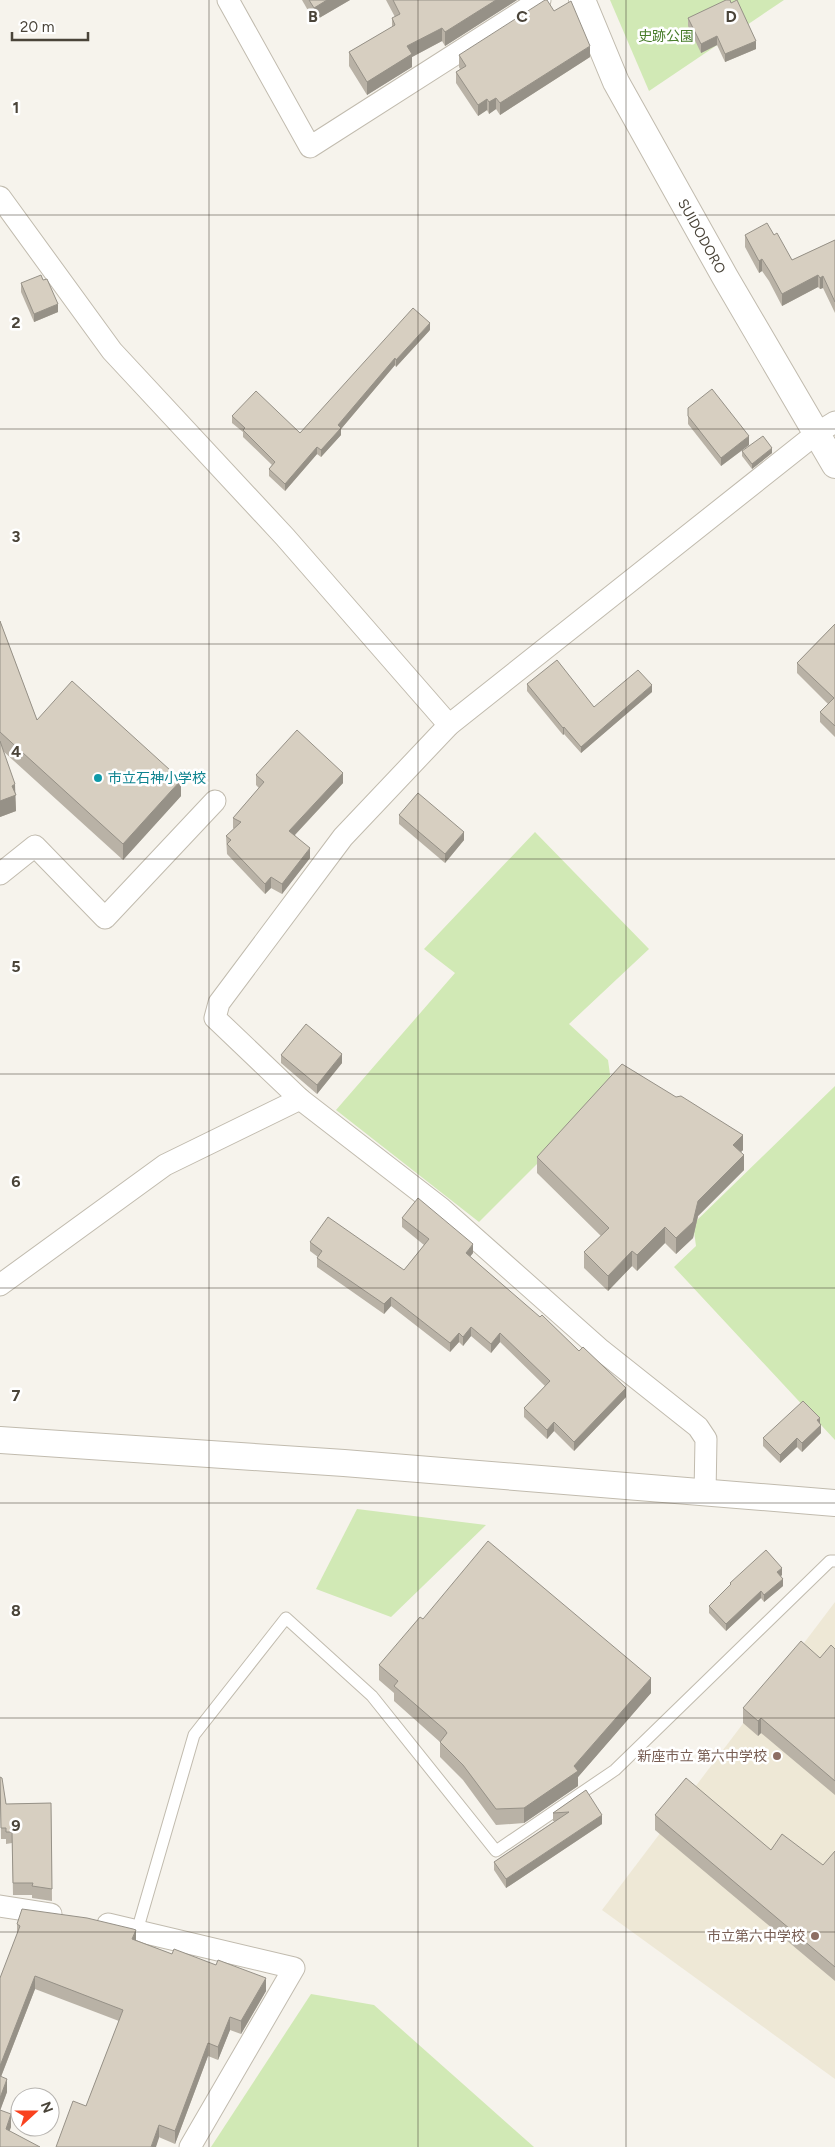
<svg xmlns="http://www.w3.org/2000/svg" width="835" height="2147" viewBox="0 0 835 2147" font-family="Figtree,'Noto Sans JP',sans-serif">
	<rect width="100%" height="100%" fill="#f6f3ec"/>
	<polygon fill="#eee8d6" points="835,1602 835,2079 602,1910"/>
	<g fill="#d1e9b5">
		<polygon points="610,0 784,0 649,91"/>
		<polygon points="535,832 649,949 569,1024 608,1060 612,1089 479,1222 336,1110 455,973 424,949"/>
		<polygon points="835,1086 835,1440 674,1267 696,1246 693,1224"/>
		<polygon points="357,1509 486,1525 391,1617 316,1589"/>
		<polygon points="311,1994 374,2005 534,2147 211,2147"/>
	</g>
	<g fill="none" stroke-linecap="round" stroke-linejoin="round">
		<defs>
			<polyline id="service" points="137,1931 194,1735 286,1618 372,1696 496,1851 615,1770 830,1561 835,1561"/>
			<g id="minor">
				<polyline points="228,0 310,147 540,0"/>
				<polyline points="0,197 112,351 285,537 449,725"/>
				<polyline points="0,874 35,846 105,918 215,801"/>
				<polyline points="0,1285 165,1165 300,1099"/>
				<polyline points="705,1494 706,1439 698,1427 601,1350 441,1208 300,1099 215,1018 219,1003 343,837 449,725 817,433 835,422"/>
				<polyline points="0,1906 51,1914"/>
				<polyline points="108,1924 294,1968 190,2147"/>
			</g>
			<g id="tertiary">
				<polyline points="582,0 616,82 725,277 835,465"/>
				<polyline points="0,1440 344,1463 835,1503"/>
			</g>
		</defs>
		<use href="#service" stroke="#c1bbae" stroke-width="13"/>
		<use href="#minor" stroke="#c1bbae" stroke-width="23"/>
		<use href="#tertiary" stroke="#c1bbae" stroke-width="28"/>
		<use href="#service" stroke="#fff" stroke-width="11"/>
		<use href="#minor" stroke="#fff" stroke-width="21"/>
		<use href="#tertiary" stroke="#fff" stroke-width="26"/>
	</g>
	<g fill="#b9b2a6">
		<polygon points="302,0 350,0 314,21"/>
		<polygon points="386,0 517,0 445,46 442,41 412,57 412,67 367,95 349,66 349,52 392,27 392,18 395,17"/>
		<polygon points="731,3 756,49 725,62 717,45 701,53 688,26 688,18"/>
		<polygon points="554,11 590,57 500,115 496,109 489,114 487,110 478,116 456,83 456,72 460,69 459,67 459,55"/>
		<polygon points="745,235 774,235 792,260 835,240 835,313 823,288 820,289 818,287 782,306 769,281 762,271 759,273 745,247"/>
		<polygon points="43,280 58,312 34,322 21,292 21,283"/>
		<polygon points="430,330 396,367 395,365 341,429 341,435 321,457 317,454 285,491 269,476 269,469 272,465 243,437 243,432 232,423 232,416 300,433"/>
		<polygon points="688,408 749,445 721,466 688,424"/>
		<polygon points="742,451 772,453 752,469 742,456"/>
		<polygon points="0,621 37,720 181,796 123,860 3,751 15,794 16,811 0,817"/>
		<polygon points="835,624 835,737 820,722 820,712 828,704 797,673 797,663"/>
		<polygon points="527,684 594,707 652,692 581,753 564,734 563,735 527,691"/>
		<polygon points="256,775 343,783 295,835 310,858 282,894 271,888 265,894 227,854 226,836 234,829 233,828 233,818 259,788 256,785"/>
		<polygon points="399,815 464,840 445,863 399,824"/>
		<polygon points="281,1055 342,1063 317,1094 281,1063"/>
		<polygon points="743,1150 741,1152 744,1170 698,1216 693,1238 676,1254 665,1243 637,1271 632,1266 608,1291 584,1268 584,1252 601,1236 537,1173 537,1157"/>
		<polygon points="402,1218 473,1253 470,1256 626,1397 574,1451 554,1431 547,1439 524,1417 524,1408 545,1386 500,1342 491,1353 471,1336 463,1346 459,1342 450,1352 391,1306 384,1314 317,1267 317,1258 318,1257 310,1251 310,1242 404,1270 424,1245 402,1227"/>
		<polygon points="820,1423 821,1433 802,1452 797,1447 780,1463 763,1446 763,1438"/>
		<polygon points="782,1575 781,1576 783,1586 764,1602 761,1598 726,1631 709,1613 709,1606 730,1586 730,1583"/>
		<polygon points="423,1619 651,1693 578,1777 578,1786 524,1823 496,1825 463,1780 440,1757 440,1742 394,1701 394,1693 379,1680 379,1665"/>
		<polygon points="835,1649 835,1795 761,1733 758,1736 743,1723 743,1708 820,1658"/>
		<polygon points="0,1777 6,1804 51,1803 52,1901 32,1898 32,1895 13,1895 12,1843 6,1844 6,1839 1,1839"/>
		<polygon points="586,1790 602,1824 506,1888 494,1870 494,1862 555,1821 553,1821 553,1813"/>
		<polygon points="655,1815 823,1865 835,1851 835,1981 655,1830"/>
		<polygon points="17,1924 136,1940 266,1991 241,2034 230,2030 218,2060 208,2056 175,2144 86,2106 119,2021 35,1989 1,2077 7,2092 0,2110 11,2127 0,2147 0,1978 17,1935"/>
	</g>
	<g fill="#969187">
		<polygon points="327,0 350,0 314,21 314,8"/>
		<polygon points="496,0 517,0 445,46 445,32"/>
		<polygon points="442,28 442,41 412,57 412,67 367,95 367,82 407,46"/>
		<polygon points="717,36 717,45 701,53 701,44"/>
		<polygon points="756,41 756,49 725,62 725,54"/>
		<polygon points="590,46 590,57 500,115 500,103"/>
		<polygon points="496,98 496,109 489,114 489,102"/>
		<polygon points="487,99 487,110 478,116 478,105"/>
		<polygon points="762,259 762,271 759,273 759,261"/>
		<polygon points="818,275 818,287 782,306 782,294"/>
		<polygon points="823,276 823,288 820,289 820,278"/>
		<polygon points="58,304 58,312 34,322 34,314"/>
		<polygon points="430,323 430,330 396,367 396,360"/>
		<polygon points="395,358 395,365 341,429 341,435 321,457 321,450 338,425"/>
		<polygon points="749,436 749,445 721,466 721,458"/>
		<polygon points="317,447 317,454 285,491 285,484"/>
		<polygon points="772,448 772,453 752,469 752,464"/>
		<polygon points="652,685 652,692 581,753 581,747"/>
		<polygon points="564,727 564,734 563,735 563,728"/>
		<polygon points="343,773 343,783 289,841 289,831"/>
		<polygon points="181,780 181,796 123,860 123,844"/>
		<polygon points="15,784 16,811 0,817 0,801 12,786"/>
		<polygon points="464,832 464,840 445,863 445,854"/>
		<polygon points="310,848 310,858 282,894 282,884"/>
		<polygon points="271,877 271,888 265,894 265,884"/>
		<polygon points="342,1054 342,1063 317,1094 317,1085"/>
		<polygon points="743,1135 743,1150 733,1160 733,1145"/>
		<polygon points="744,1155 744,1170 698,1216 693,1238 676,1254 676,1238 698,1201"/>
		<polygon points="665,1227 665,1243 637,1271 637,1255"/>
		<polygon points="473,1244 473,1253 466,1262 466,1253"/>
		<polygon points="632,1251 632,1266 608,1291 608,1276"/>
		<polygon points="391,1297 391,1306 384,1314 384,1304"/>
		<polygon points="471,1327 471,1336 463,1346 463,1337"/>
		<polygon points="459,1333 459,1342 450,1352 450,1343"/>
		<polygon points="500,1333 500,1342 491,1353 491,1344"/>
		<polygon points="626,1388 626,1397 574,1451 574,1442"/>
		<polygon points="820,1418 820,1426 821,1425 821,1433 802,1452 802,1443 817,1420"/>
		<polygon points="554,1422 554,1431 547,1439 547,1430"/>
		<polygon points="797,1438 797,1447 780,1463 780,1455"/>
		<polygon points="782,1568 782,1575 777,1579 777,1572"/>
		<polygon points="783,1579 783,1586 764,1602 764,1595"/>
		<polygon points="761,1591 761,1598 726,1631 726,1624"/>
		<polygon points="651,1678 651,1693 578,1777 578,1786 524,1823 524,1808 574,1766"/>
		<polygon points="761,1718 761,1733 758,1736 758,1721"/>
		<polygon points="602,1815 602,1824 506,1888 506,1879"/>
		<polygon points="136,1930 136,1944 132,1939"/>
		<polygon points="35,1976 35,1989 0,2079 0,2066"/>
		<polygon points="266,1978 266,1991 241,2034 241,2021"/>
		<polygon points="230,2017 230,2030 218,2060 218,2047"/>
		<polygon points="208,2043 208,2056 175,2144 175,2131"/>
		<polygon points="7,2079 7,2092 0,2111 0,2098"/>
		<polygon points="11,2114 11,2127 6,2142 6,2129"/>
		<polygon points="159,2125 159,2138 156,2147 151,2147"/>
	</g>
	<g fill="#d7cfc1" stroke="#969187">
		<polygon points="309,0 327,0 314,8"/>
		<polygon points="393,0 496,0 445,32 442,28 407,46 412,54 367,82 349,52 395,25 392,18 400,14"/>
		<polygon points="545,0 547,0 554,11 571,1 590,46 500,103 496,98 489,102 487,99 478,105 456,72 466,66 459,55"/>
		<polygon points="726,0 730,0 731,3 737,0 756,41 725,54 717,36 701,44 688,18"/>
		<polygon points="767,223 774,235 777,233 792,260 835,240 835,302 823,276 820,278 818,275 782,294 769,270 762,259 759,261 745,235"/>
		<polygon points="41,275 43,280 47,279 58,304 34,314 21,283"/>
		<polygon points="413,308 430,323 396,360 395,358 338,425 341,428 321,450 317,447 285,484 269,469 275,462 243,430 245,428 232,416 256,391 300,433"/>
		<polygon points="712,389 749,436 721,458 688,416 688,408"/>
		<polygon points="763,436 772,448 752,464 742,451"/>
		<polygon points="0,621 37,720 72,681 181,780 123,844 0,732"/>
		<polygon points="835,624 835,726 820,712 834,698 797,663"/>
		<polygon points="557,660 594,707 638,670 652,685 581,747 564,727 563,728 527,684"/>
		<polygon points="297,730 343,773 289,831 310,848 282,884 271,877 265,884 227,844 231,840 226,836 241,822 233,818 264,782 256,775"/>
		<polygon points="0,741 15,784 12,786 16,795 0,801"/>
		<polygon points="418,793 464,832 445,854 399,815"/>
		<polygon points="306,1024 342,1054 317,1085 281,1055"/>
		<polygon points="622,1064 676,1097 681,1096 743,1135 733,1145 744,1155 698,1201 693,1222 676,1238 665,1227 637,1255 632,1251 608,1276 584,1252 609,1228 537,1157"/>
		<polygon points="418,1198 473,1244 466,1253 540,1317 542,1315 579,1351 583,1347 626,1388 574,1442 554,1422 547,1430 524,1408 550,1381 500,1333 491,1344 471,1327 463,1337 459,1333 450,1343 391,1297 384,1304 317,1258 322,1251 310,1242 328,1217 404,1270 429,1239 402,1218"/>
		<polygon points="803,1401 820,1418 817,1420 821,1425 802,1443 797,1438 780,1455 763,1438"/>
		<polygon points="488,1541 651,1678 574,1766 578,1771 524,1808 496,1809 463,1765 440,1742 447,1733 445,1730 394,1686 398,1681 379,1665 420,1617 423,1619"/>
		<polygon points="766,1550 782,1568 777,1572 783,1579 764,1595 761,1591 726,1624 709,1606 731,1584 730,1583"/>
		<polygon points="801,1641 820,1658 831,1645 835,1649 835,1781 761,1718 758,1721 743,1708"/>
		<polygon points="0,1777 2,1778 6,1804 51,1803 52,1889 32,1886 33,1883 13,1883 12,1832 6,1832 6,1828 1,1828"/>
		<polygon points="686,1778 771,1850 782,1834 823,1865 835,1851 835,1967 655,1815"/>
		<polygon points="586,1790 602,1815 506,1879 494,1862 569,1812 553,1813"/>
		<polygon points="22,1909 87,1918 133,1929 136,1930 132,1939 172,1954 174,1949 216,1965 218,1960 266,1978 241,2021 230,2017 218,2047 208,2043 175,2131 159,2125 151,2147 56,2147 73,2101 86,2106 123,2010 35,1976 0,2066 0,1978 20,1926 17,1924"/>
		<polygon points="0,2076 7,2079 0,2098"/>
		<polygon points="0,2110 11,2114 6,2129 40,2147 0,2147"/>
	</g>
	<path fill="none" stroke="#4a4439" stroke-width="1" stroke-opacity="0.55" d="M 209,0 L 209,2147M 418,0 L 418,2147M 626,0 L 626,2147M 0,215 L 835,215M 0,429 L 835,429M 0,644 L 835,644M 0,859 L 835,859M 0,1074 L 835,1074M 0,1288 L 835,1288M 0,1503 L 835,1503M 0,1718 L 835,1718M 0,1932 L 835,1932"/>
	<circle fill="#0f9aa8" stroke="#fff" stroke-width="2" cx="98" cy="778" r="5"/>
	<g fill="#8d6e63" stroke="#fff" stroke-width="2">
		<circle cx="777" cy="1756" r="5"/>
		<circle cx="815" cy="1936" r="5"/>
	</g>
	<g text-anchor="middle" stroke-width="5" stroke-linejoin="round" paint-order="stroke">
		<g font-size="14" fill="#497d2b" stroke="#fff">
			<text x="666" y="41">史跡公園</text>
		</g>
		<g font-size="14" fill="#4a4439" stroke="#fff">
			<text transform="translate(702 236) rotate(61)" y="5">SUIDODORO</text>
		</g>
		<g font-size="14" fill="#0d838f" stroke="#fff" text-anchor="start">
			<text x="108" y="783">市立石神小学校</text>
		</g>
		<g font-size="14" fill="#785e54" stroke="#fff" text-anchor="end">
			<text x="767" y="1761">新座市立 第六中学校</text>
			<text x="805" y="1941">市立第六中学校</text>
		</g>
	</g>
	<g font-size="16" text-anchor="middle" font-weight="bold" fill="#4a4439" stroke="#fff" stroke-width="5" stroke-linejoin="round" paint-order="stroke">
		<text x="313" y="22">B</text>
		<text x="522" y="22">C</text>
		<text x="731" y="22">D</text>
		<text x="16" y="113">1</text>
		<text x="16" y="328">2</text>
		<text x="16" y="542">3</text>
		<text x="16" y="757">4</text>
		<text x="16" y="972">5</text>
		<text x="16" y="1187">6</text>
		<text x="16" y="1401">7</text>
		<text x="16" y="1616">8</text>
		<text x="16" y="1831">9</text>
	</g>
	<g transform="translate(35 2112) rotate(69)"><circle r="24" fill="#ffffff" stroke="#b7b4b0"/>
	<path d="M0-4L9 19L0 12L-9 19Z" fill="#f9421f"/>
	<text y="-8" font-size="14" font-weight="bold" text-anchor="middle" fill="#4a4439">N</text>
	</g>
	<path d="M12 32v8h76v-8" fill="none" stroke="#4a4439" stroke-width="2.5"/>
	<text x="20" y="32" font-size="15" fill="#4a4439" stroke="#ffffff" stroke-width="4" paint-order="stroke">20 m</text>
</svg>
